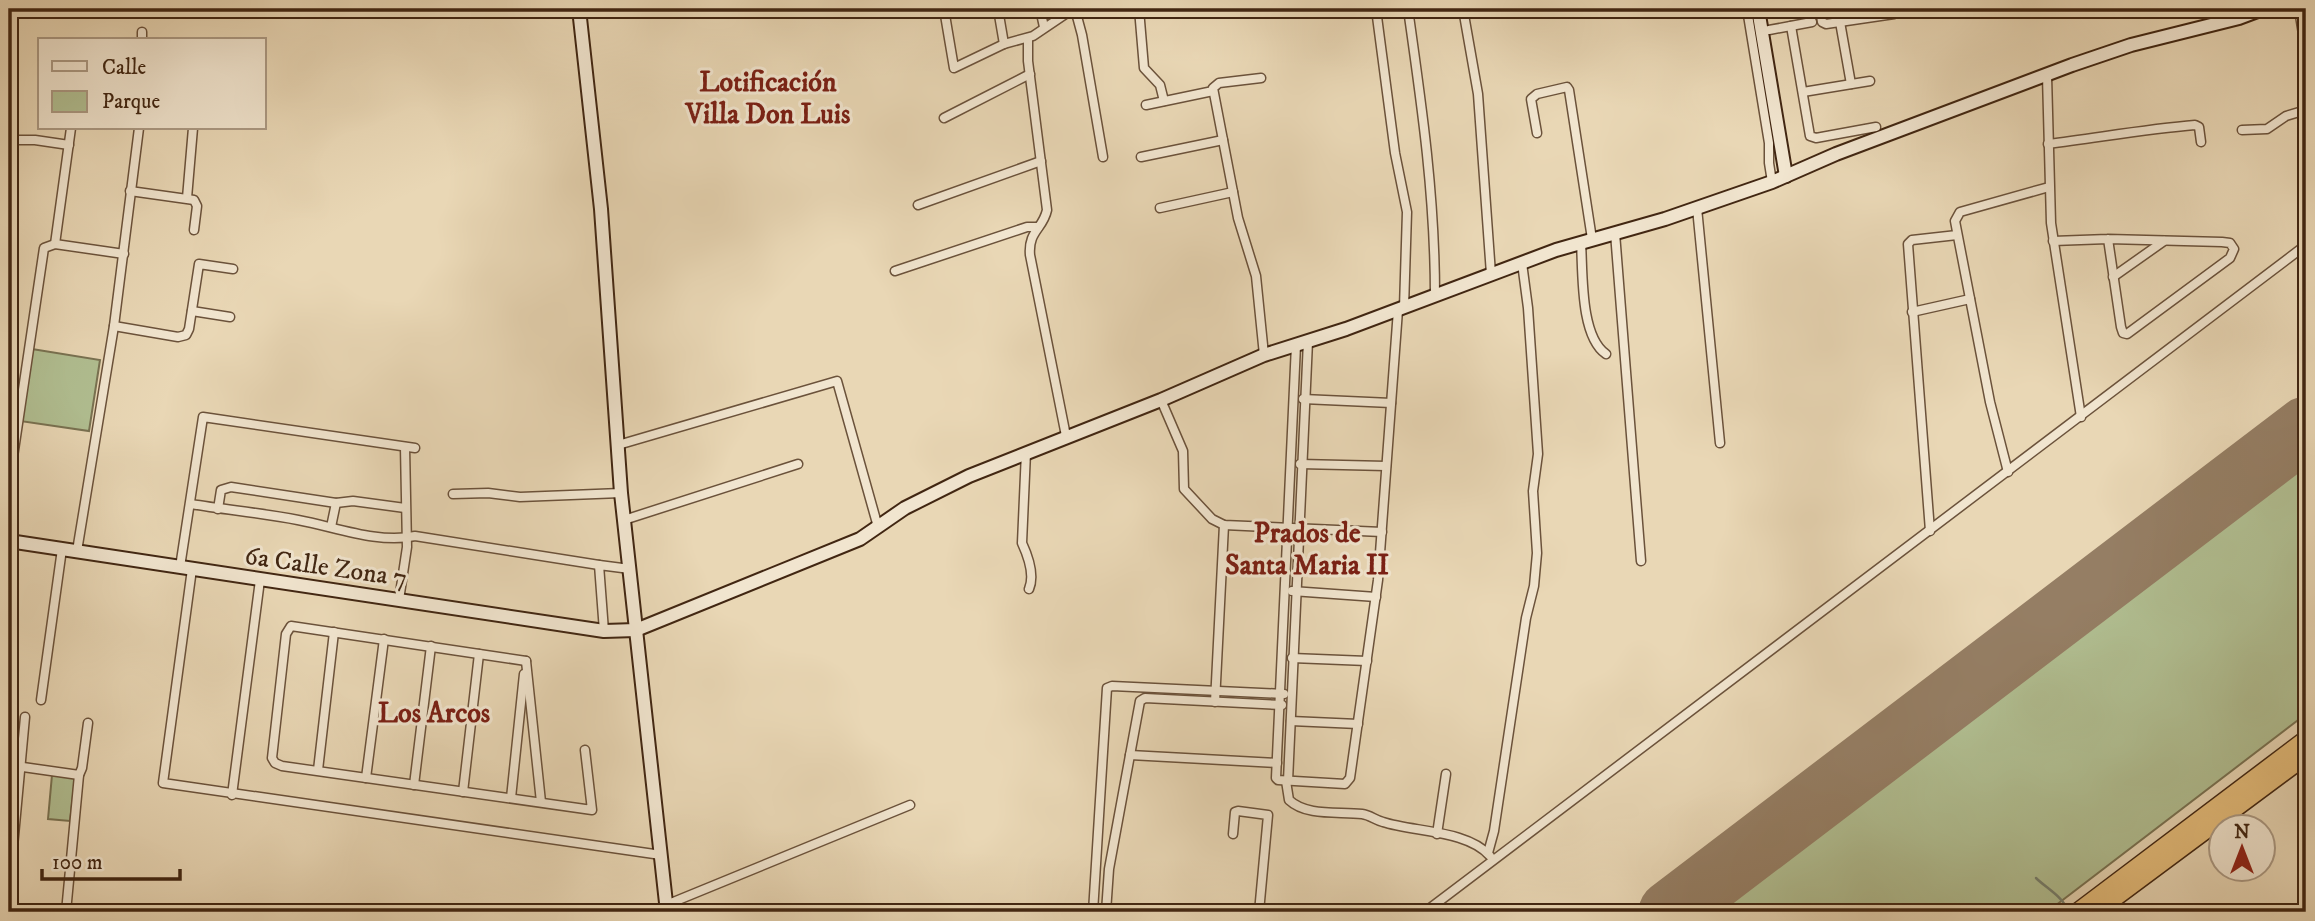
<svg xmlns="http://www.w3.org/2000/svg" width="2315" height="921" viewBox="0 0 2315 921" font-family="'IM FELL DW Pica',serif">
	<rect width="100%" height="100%" fill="#e9d7b5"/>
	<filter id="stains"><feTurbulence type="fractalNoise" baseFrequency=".00286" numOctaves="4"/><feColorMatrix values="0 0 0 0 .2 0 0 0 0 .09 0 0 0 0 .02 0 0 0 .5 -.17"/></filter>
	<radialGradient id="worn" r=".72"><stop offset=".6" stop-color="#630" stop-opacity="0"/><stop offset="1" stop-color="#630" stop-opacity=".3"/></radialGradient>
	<g fill="#b1bf92" stroke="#797252" stroke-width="2">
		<polygon points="32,349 100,360 89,431 20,421"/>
		<polygon points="2306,448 2306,714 2047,912 1694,912"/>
		<polygon points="52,775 75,778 70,821 48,819"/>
	</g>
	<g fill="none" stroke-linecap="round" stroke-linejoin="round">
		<path stroke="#757f6e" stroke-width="2.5" d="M 2036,878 C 2046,888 2065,898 2068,912"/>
		<polyline stroke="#957e64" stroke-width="63" points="1670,912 2306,428"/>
		<defs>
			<g id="street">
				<polyline points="944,9 954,68 1004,44 1033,36 1073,9"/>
				<polyline points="998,9 1004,44"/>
				<polyline points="1040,9 1044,27"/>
				<polyline points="1075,9 1082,35 1103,157"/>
				<polyline points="1139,9 1144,68 1160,85 1164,101"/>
				<polyline points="1376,9 1395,153 1407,212 1404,308"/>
				<path d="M 1408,9 C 1422,107 1435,197 1435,296"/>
				<polyline points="1463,9 1478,94 1491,274"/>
				<polyline points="1747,9 1769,143 1769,163 1772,182"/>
				<polyline points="1820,9 1822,22 1826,24 1894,14 1899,9"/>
				<polyline points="2299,9 2306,53"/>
				<polyline points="1840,22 1851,84"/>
				<polyline points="1791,26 1810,136 1816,138 1876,127"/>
				<polyline points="1769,30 1812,22"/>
				<polyline points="142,32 142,40"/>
				<path d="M 1028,38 L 1028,61 L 1047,210 C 1043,229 1028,231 1030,255 L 1066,436"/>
				<polyline points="2047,76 2051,223 2081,417"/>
				<polyline points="1261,78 1219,83 1213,88 1238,218 1256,276 1264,355"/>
				<polyline points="1803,92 1870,81"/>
				<polyline points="1146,105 1213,91"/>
				<polyline points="944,118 1030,74"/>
				<polyline points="2242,130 2267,129 2286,116 2306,110"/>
				<polyline points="1537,133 1531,99 1537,94 1567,87 1569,90 1592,239"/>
				<polyline points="16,140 35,140 69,145"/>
				<path d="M 2048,144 C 2097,138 2146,129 2195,125 L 2199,127 L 2201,142"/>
				<polyline points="1141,157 1223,140"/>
				<polyline points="130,191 194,200 197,206 194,230"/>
				<polyline points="187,198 193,128"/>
				<polyline points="918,205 1041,161"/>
				<polyline points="1160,208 1233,192"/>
				<polyline points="1697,208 1720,443"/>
				<polyline points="1615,233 1641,561"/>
				<polyline points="2053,241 2108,239 2222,242 2230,243 2234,249 2230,258 2127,334 2123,333 2121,327 2108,239"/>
				<path d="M 1581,243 C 1583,273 1580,336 1606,354"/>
				<polyline points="55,244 71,128"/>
				<polyline points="895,271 1027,227 1038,227"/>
				<polyline points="2113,277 2164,241"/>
				<polyline points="192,311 230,317"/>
				<polyline points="1912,312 1970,299"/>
				<polyline points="114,326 178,337 186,335 189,329 199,264 233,269"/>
				<polyline points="1296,345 1276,778 1278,780 1345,784 1350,778 1378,580 1398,310"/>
				<polyline points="1303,399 1391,403"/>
				<polyline points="1161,400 1183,451 1184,489 1212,519 1224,525 1382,532"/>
				<polyline points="618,445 837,381 878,527"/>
				<path d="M 1026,452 L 1022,543 C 1028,556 1035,575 1029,589"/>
				<polyline points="1300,464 1386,466"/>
				<polyline points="2008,472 1990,402 1955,221 1960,212 2049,187"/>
				<polyline points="9,484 44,248 55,244 124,254"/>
				<polyline points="453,494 488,493 520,497 621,493"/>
				<path d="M 191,504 C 227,510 263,513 298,520 C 336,527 378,544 415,536 L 599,565"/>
				<polyline points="218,509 221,490 231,487 336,503 353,501 405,508"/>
				<polyline points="624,520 798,464"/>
				<polyline points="331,527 336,503"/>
				<polyline points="1930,531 1908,244 1912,240 1957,235"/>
				<polyline points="9,551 10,541"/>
				<polyline points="77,551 114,326 139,128"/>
				<polyline points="180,567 203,417 415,448"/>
				<polyline points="192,569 163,783 661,855"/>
				<polyline points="1292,591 1376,597"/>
				<polyline points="399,600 407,547 405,447"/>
				<polyline points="604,631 599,565 630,569"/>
				<polyline points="1292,658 1367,661"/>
				<polyline points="526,661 291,626 286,634 272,758 275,763 282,766 592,810 585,750"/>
				<polyline points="526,661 541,802"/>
				<polyline points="41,700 62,549"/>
				<polyline points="1215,702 1224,525"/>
				<polyline points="1291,721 1358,724"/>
				<polyline points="1130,755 1277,763"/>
				<polyline points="9,765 79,775"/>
				<polyline points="318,770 334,632"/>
				<polyline points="366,778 384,639"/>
				<path d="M 1286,781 L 1289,800 C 1307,817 1340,811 1362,814 C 1370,815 1375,820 1383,822 C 1413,832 1468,830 1490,856"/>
				<polyline points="1288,781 1308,341"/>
				<polyline points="414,785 431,646"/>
				<polyline points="463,792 479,654"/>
				<polyline points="232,795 260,580"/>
				<polyline points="511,798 524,674"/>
				<polyline points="1233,834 1235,812 1238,811 1268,815 1259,912"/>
				<polyline points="1437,834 1446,774"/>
				<polyline points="1488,853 1494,831 1526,618 1534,586 1537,553 1533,491 1538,454 1528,308 1522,263"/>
				<polyline points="9,890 25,717"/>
				<polyline points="666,905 910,805"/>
				<polyline points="66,912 79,775 82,768 88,723"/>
				<polyline points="1093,912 1107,688 1112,686 1284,694"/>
				<polyline points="1106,912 1109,869 1140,701 1145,698 1282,705"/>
				<polyline points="1425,912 2306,245"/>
			</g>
			<g id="secondary">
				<polyline points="579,9 601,209 621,493 667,912"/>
				<polyline points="1758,9 1786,176"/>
				<polyline points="9,541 604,631 636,630 860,539 905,508 969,476 1161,400 1264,355 1346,329 1556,250 1665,219 1772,182 1836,154 2072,65 2131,45 2239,18 2263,9"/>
			</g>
			<g id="highway">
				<polyline points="2077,912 2306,739"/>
				<polyline points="2096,912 2306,756"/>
			</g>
		</defs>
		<use href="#street" stroke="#6b523b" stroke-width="11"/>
		<use href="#secondary" stroke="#412612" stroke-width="16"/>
		<use href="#highway" stroke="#412612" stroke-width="19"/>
		<use href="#street" stroke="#f1e5cf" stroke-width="8"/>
		<use href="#secondary" stroke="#f1e5cf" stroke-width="12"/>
		<use href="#highway" stroke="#e4bc7a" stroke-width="16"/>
	</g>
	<g text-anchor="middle" stroke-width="6" stroke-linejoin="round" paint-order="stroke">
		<g font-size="26" fill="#412612" stroke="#f1e5cf">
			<text transform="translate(326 566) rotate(8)" y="9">6a Calle Zona 7</text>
		</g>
		<g font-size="28" font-weight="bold" fill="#7a1f14" stroke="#f1e5cf">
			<text x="768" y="91">Lotificación<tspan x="768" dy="32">Villa Don Luis</tspan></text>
			<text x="1307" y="542">Prados de<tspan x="1307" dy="32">Santa Maria II</tspan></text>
			<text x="434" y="722">Los Arcos</text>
		</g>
	</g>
	<rect width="2315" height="921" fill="none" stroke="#e9d7b5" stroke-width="35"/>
	<rect x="10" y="10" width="2294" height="900" fill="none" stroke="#412612" stroke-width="3.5"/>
	<rect x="18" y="18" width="2280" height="886" fill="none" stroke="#412612" stroke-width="2"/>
	<rect x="38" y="38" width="228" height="91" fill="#f1e5cf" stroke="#ab9983" stroke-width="2"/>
	<rect x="52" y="61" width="35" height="10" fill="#f1e5cf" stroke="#ab9983" stroke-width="2"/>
	<text x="102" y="74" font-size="21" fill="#412612">Calle</text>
	<rect x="52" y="91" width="35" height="21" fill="#b1bf92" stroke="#ab9983" stroke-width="2"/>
	<text x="102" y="108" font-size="21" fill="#412612">Parque</text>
	<g transform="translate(2242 848)"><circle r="33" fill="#f1e5cf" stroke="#ab9983" stroke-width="2"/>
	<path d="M0-5L12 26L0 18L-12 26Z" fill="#8f2418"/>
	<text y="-10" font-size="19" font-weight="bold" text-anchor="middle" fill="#412612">N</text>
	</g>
	<path d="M42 869v10h138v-10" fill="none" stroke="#412612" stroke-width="3.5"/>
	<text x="52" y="869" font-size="21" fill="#412612" stroke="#f1e5cf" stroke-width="5" paint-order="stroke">100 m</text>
	<rect width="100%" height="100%" filter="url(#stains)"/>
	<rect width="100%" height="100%" fill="url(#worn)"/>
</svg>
